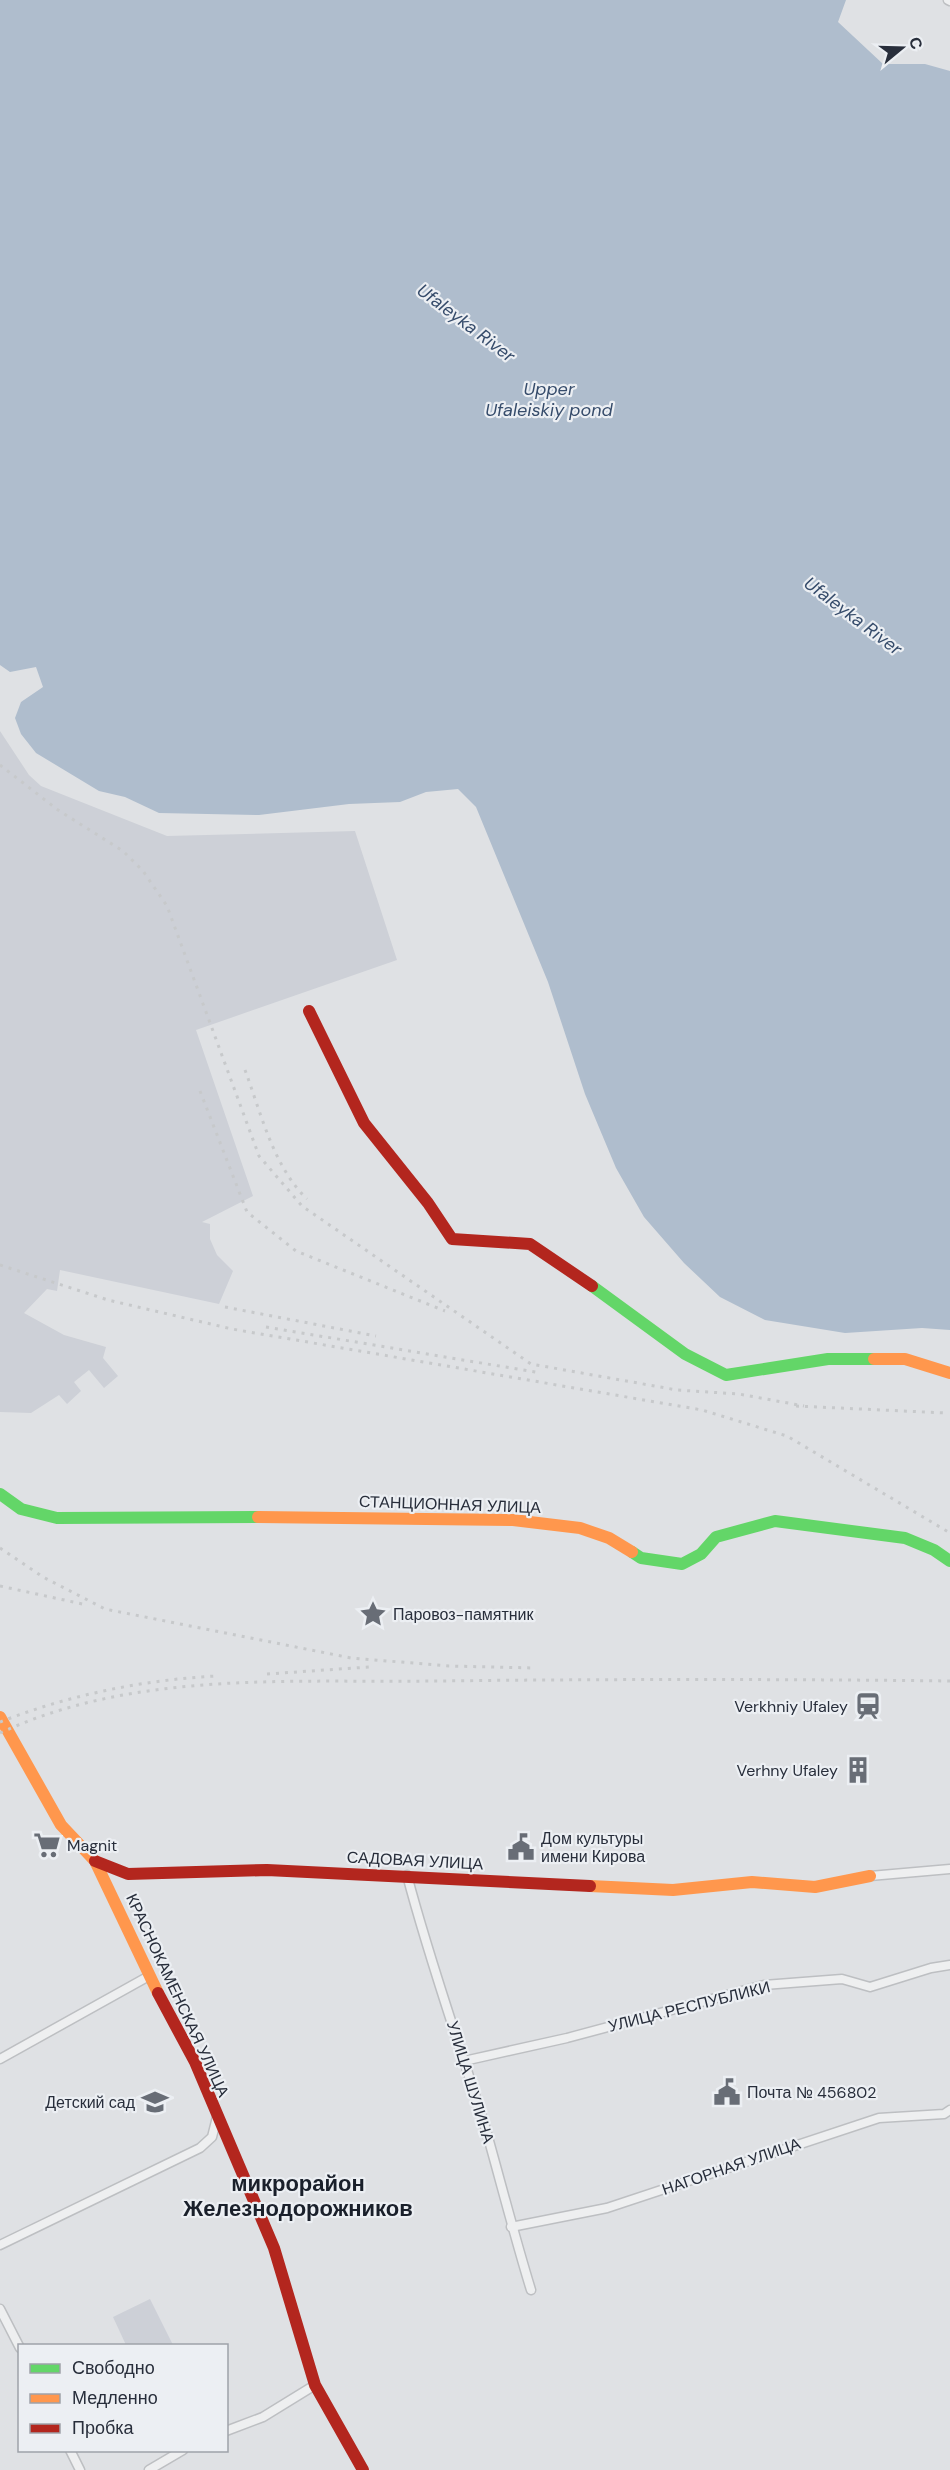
<svg xmlns="http://www.w3.org/2000/svg" width="950" height="2470" viewBox="0 0 950 2470" font-family="'DM Sans',sans-serif">
	<rect width="100%" height="100%" fill="#dfe1e4"/>
	<g fill="#cdd0d7">
		<polygon points="0,731 29,775 41,786 167,836 355,831 397,960 196,1030 253,1196 202,1222 210,1224 210,1239 217,1255 233,1271 219,1304 60,1270 57,1291 47,1289 24,1313 64,1335 106,1347 103,1358 118,1376 104,1388 89,1370 74,1382 81,1391 67,1404 59,1395 31,1413 0,1412"/>
		<polygon points="150,2299 173,2345 126,2345 113,2317"/>
	</g>
	<polygon fill="#afbdcd" points="0,0 846,0 838,22 883,64 925,64 950,71 950,1330 922,1328 845,1333 765,1320 720,1297 684,1263 644,1217 616,1168 585,1094 548,982 476,807 458,789 426,792 400,802 349,804 259,815 159,813 125,797 99,791 36,753 21,734 15,718 21,702 43,687 36,667 10,672 0,665"/>
	<g fill="none" stroke-linecap="round" stroke-linejoin="round">
		<defs>
			<g id="street">
				<polyline points="948,0 950,1"/>
				<path d="M 407,1875 C 429,1959 458,2040 484,2123 C 500,2179 514,2235 531,2290"/>
				<polyline points="870,1876 950,1869"/>
				<polyline points="0,2059 149,1976"/>
				<polyline points="464,2061 567,2038 764,1985 842,1979 870,1987 931,1968 950,1965"/>
				<polyline points="511,2227 607,2208 879,2118 944,2114 950,2110"/>
				<polyline points="0,2245 200,2148 212,2137 217,2117"/>
				<polyline points="0,2309 20,2348"/>
				<polyline points="226,2431 263,2417 315,2385"/>
				<polyline points="70,2450 80,2470"/>
				<polyline points="149,2470 183,2450"/>
			</g>
		</defs>
		<use href="#street" stroke="#bdbfc2" stroke-width="11"/>
		<use href="#street" stroke="#eeeff0" stroke-width="8"/>
		<g stroke="#63d668" stroke-width="12">
			<polyline points="592,1286 685,1354 726,1375 828,1359 874,1359"/>
			<polyline points="0,1494 21,1509 57,1518 258,1517"/>
			<polyline points="632,1552 641,1558 682,1564 701,1554 716,1537 775,1521 905,1538 934,1550 950,1561"/>
		</g>
		<g stroke="#ff974d" stroke-width="12">
			<polyline points="874,1359 905,1359 950,1373"/>
			<polyline points="258,1517 513,1520 580,1528 609,1538 632,1552"/>
			<polyline points="0,1717 61,1825 95,1861 158,1993"/>
			<polyline points="590,1886 673,1890 752,1882 815,1887 870,1876"/>
		</g>
		<g stroke="#b3261e" stroke-width="12">
			<polyline points="309,1011 364,1123 428,1203 452,1239 530,1244 592,1286"/>
			<polyline points="95,1861 128,1874 267,1870 590,1886"/>
			<polyline points="158,1993 195,2062 274,2248 315,2385 363,2470"/>
		</g>
		<g stroke="#c7c9cb" stroke-width="3" stroke-dasharray="3 6" stroke-linecap="butt">
			<polyline points="0,765 58,810 123,851 143,871 167,906 259,1156 302,1206 531,1364 677,1390 739,1394 804,1406"/>
			<path d="M 245,1070 C 261,1113 273,1166 307,1199"/>
			<polyline points="200,1091 247,1212 296,1251 445,1311"/>
			<polyline points="0,1265 108,1300 232,1329 702,1410 787,1436 950,1533"/>
			<polyline points="225,1307 376,1336"/>
			<polyline points="266,1327 541,1373"/>
			<polyline points="796,1406 946,1413"/>
			<polyline points="0,1548 43,1577 105,1609 351,1658 449,1666 535,1668"/>
			<polyline points="0,1586 87,1605"/>
			<polyline points="267,1674 369,1667"/>
			<path d="M 0,1722 C 69,1695 142,1680 216,1676"/>
			<path d="M 0,1733 C 136,1670 291,1683 436,1681 C 607,1679 778,1679 950,1681"/>
		</g>
	</g>
	<defs>
		<symbol id="sight-bare" viewBox="-9 -9 18 18"><path d="M0-6L1.8-2.2L6-1.7L2.9 1.2L3.7 5.4L0 3.3L-3.7 5.4L-2.9 1.2L-6-1.7L-1.8-2.2Z" fill="#686d76" stroke="#eceff3" stroke-width="2.5" paint-order="stroke"/></symbol>
		<symbol id="station-bare" viewBox="-9 -9 18 18"><path d="M-3-6H3Q5-6 5-4V2Q5 4 3 4L4.5 6H3L1.5 4h-3L-3 6H-4.5L-3 4Q-5 4-5 2V-4Q-5-6-3-6ZM-3.5-4v3h7v-3ZM-3.5 1v1.5H-2V1ZM2 1v1.5H3.5V1Z" fill="#686d76" stroke="#eceff3" stroke-width="2.5" paint-order="stroke"/></symbol>
		<symbol id="building-bare" viewBox="-9 -9 18 18"><path d="M-4-6H4V6H1V3H-1V6H-4ZM-2.5-4.3h1.7v1.8h-1.7ZM.8-4.3h1.7v1.8H.8ZM-2.5-1h1.7V.8h-1.7ZM.8-1h1.7V.8H.8Z" fill="#686d76" stroke="#eceff3" stroke-width="2.5" paint-order="stroke"/></symbol>
		<symbol id="supermarket-bare" viewBox="-9 -9 18 18"><path d="M-6-5.5h2.5l.6 2H6L4.5 2H-2.5L-4.4-4H-6ZM-1.5 3.2a1.3 1.3 0 1 0 .1 0ZM3 3.2a1.3 1.3 0 1 0 .1 0Z" fill="#686d76" stroke="#eceff3" stroke-width="2.5" paint-order="stroke"/></symbol>
		<symbol id="civic-bare" viewBox="-9 -9 18 18"><path d="M-.6-6.5H3V-4.5H.6V-3L4-1V1h2V6H-6V1h2V-1L-.6-3ZM-1.2 2.5V6h2.4V2.5Z" fill="#686d76" stroke="#eceff3" stroke-width="2.5" paint-order="stroke"/></symbol>
		<symbol id="school-bare" viewBox="-9 -9 18 18"><path d="M0-5L7-2L0 1L-7-2ZM-4 1L0 2.5L4 1V4Q0 6-4 4Z" fill="#686d76" stroke="#eceff3" stroke-width="2.5" paint-order="stroke"/></symbol>
	</defs>
	<g fill-rule="evenodd">
		<use href="#sight-bare" x="354" y="1595" width="38" height="38"/>
		<use href="#station-bare" x="849" y="1687" width="38" height="38"/>
		<use href="#building-bare" x="839" y="1751" width="38" height="38"/>
		<use href="#supermarket-bare" x="28" y="1826" width="38" height="38"/>
		<use href="#civic-bare" x="502" y="1828" width="38" height="38"/>
		<use href="#civic-bare" x="708" y="2073" width="38" height="38"/>
		<use href="#school-bare" x="136" y="2083" width="38" height="38"/>
	</g>
	<g text-anchor="middle" stroke-width="4.5" stroke-linejoin="round" paint-order="stroke">
		<g font-size="16" fill="#282e3b" stroke="#eceff3">
			<text transform="translate(450 1504) rotate(2)" y="6">СТАНЦИОННАЯ УЛИЦА</text>
			<text transform="translate(415 1860) rotate(3)" y="6">САДОВАЯ УЛИЦА</text>
			<text transform="translate(178 1995) rotate(65)" y="6">КРАСНОКАМЕНСКАЯ УЛИЦА</text>
			<text transform="translate(689 2006) rotate(-14)" y="6">УЛИЦА РЕСПУБЛИКИ</text>
			<text transform="translate(471 2082) rotate(73)" y="6">УЛИЦА ШУЛИНА</text>
			<text transform="translate(731 2166) rotate(-19)" y="6">НАГОРНАЯ УЛИЦА</text>
		</g>
		<g font-size="16" fill="#282e3b" stroke="#eceff3" text-anchor="start">
			<text x="393" y="1620">Паровоз-памятник</text>
			<text x="848" y="1712" text-anchor="end">Verkhniy Ufaley</text>
			<text x="838" y="1776" text-anchor="end">Verhny Ufaley</text>
			<text x="541" y="1844">Дом культуры<tspan x="541" dy="18">имени Кирова</tspan></text>
			<text x="67" y="1851">Magnit</text>
			<text x="747" y="2098">Почта № 456802</text>
			<text x="135" y="2108" text-anchor="end">Детский сад</text>
		</g>
		<g font-size="18" font-style="italic" fill="#364c6b" stroke="#eceff3">
			<text transform="translate(466 323) rotate(37)" y="6">Ufaleyka River</text>
			<text x="549" y="395">Upper<tspan x="549" dy="21">Ufaleiskiy pond</tspan></text>
			<text transform="translate(853 616) rotate(37)" y="6">Ufaleyka River</text>
		</g>
		<g font-size="22" font-weight="bold" fill="#1a202b" stroke="#eceff3">
			<text x="298" y="2191">микрорайон<tspan x="298" dy="25">Железнодорожников</tspan></text>
		</g>
	</g>
	<rect x="18" y="2344" width="210" height="108" fill="#eceff3" stroke="#9ea2a9" stroke-width="1.5"/>
	<rect x="30" y="2364" width="30" height="9" fill="#63d668" stroke="#9ea2a9" stroke-width="1.5"/>
	<text x="72" y="2374" font-size="18" fill="#282e3b">Свободно</text>
	<rect x="30" y="2394" width="30" height="9" fill="#ff974d" stroke="#9ea2a9" stroke-width="1.5"/>
	<text x="72" y="2404" font-size="18" fill="#282e3b">Медленно</text>
	<rect x="30" y="2424" width="30" height="9" fill="#b3261e" stroke="#9ea2a9" stroke-width="1.5"/>
	<text x="72" y="2434" font-size="18" fill="#282e3b">Пробка</text>
	<g transform="translate(902 48) rotate(71)" stroke="#eceff3" stroke-width="4.5" paint-order="stroke">
	<path d="M0-4.5L10 22L0 15L-10 22Z" fill="#282e3b"/>
	<text y="-9" font-size="16" font-weight="bold" text-anchor="middle" fill="#282e3b">С</text>
	</g>
</svg>
